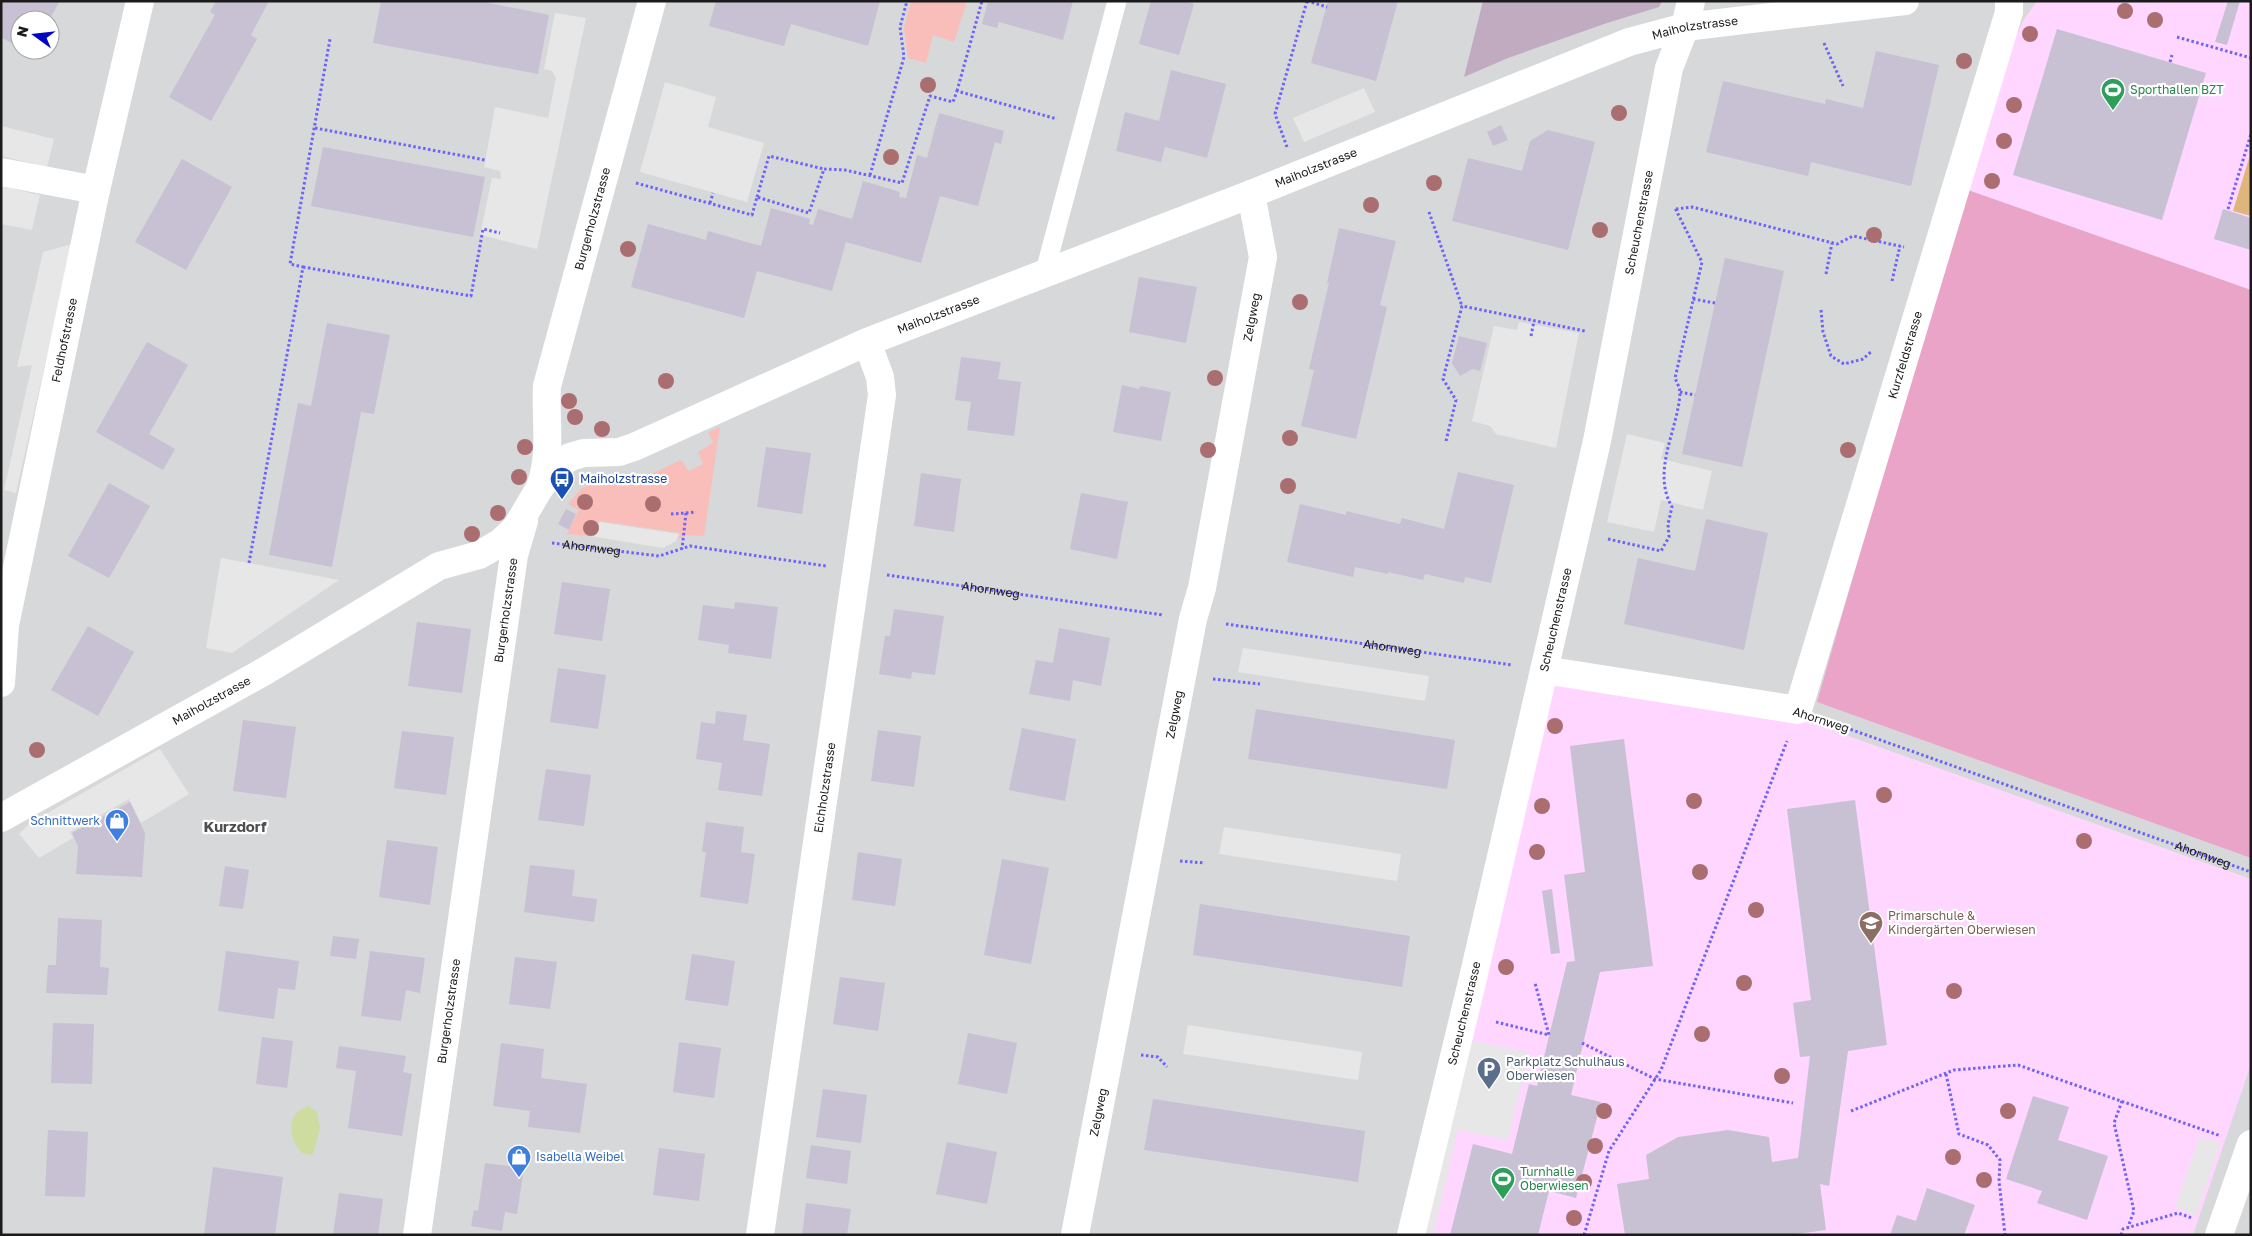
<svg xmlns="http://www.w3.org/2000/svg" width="2252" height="1236" viewBox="0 0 2252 1236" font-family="'Golos Text',sans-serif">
	<rect width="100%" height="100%" fill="#e8e0ed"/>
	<path fill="#d7d8d9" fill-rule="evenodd" d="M 1,1 L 2251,1 L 2251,290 L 1965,189 L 1818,702 L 2251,858 L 2251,1235 L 1,1235 ZM 20,20 L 50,20 L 50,50 L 20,50 Z"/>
	<g fill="#fed6ff">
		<polygon points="2037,1 2251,1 2251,290 1965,189 2008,53 2024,19"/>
		<polygon points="1553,680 1792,716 2251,879 2251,1064 2193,1235 1421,1235"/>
	</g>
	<polygon fill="#c0abc1" points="1483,1 1662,1 1659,7 1607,23 1508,58 1464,77"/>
	<polygon fill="#e9a4c7" points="1965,189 2251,290 2251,858 1817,702"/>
	<g fill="#f9beba">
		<polygon points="911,1 967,1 954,42 933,35 926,63 908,58 904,28"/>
		<polygon points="720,427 704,536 687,535 678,539 680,533 599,521 588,536 567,534 579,510 568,504 582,488 594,484 616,483 651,474 681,460 689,471 703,464 698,452 713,443 708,432"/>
	</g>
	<polygon fill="#deb67b" points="2251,152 2251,216 2233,211"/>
	<g fill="#e7e7e7">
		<polygon points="555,13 586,18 537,249 480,235 492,178 501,179 500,171 484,167 495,107 548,118 556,78 552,71 544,69"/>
		<polygon points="665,82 716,97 708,127 764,143 747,202 640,172"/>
		<polygon points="1364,88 1375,112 1304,142 1293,118"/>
		<polygon points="1,126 54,139 47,167 1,156"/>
		<polygon points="1,186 40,195 32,230 1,224"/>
		<polygon points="72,244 16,493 4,490 32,365 17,367 43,252"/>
		<polygon points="1519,322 1579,333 1556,448 1496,434 1490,426 1472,421 1494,326 1517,330"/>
		<polygon points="1627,434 1665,443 1661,459 1712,471 1703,510 1661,500 1654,532 1607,522"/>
		<polygon points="600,522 679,534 676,541 663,548 590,536"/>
		<polygon points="221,558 249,563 339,580 232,653 206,648"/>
		<polygon points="1243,648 1429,676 1425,701 1238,672"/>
		<polygon points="160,749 189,794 141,823 129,799 70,832 73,838 39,858 19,834 30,823"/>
		<polygon points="1224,827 1401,854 1397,881 1219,854"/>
		<polygon points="1188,1025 1362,1052 1358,1080 1183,1054"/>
		<polygon points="1469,1040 1529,1053 1508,1140 1458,1130 1433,1235 1422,1235"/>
		<polygon points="2200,1137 2220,1143 2196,1216 2175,1207"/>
	</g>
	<path fill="#cfdc9f" d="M 308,1106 L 317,1112 L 320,1128 L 313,1155 L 302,1153 C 288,1137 285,1114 308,1106 Z"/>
	<g fill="#c8c0d3">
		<polygon points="1,1 60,1 49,20 20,20 20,48 1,37"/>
		<polygon points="216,1 269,1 251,35 257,39 211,121 169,97 215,15 210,12"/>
		<polygon points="381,1 479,1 549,15 538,74 373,43"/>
		<polygon points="716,1 880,1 868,46 791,24 784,46 709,26"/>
		<polygon points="988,1 1073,1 1063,40 999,22 997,28 982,24"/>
		<polygon points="1151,1 1186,1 1194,4 1179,55 1139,44"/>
		<polygon points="1328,1 1398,1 1376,81 1311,63"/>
		<polygon points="2228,1 2240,1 2227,45 2215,42"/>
		<polygon points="2057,29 2206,73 2162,220 2013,175"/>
		<polygon points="1876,51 1939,65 1911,186 1811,162 1808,176 1706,152 1723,81 1825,104 1826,99 1863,108"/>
		<polygon points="1171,70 1226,84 1207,158 1165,147 1161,162 1116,151 1125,112 1159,121"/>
		<polygon points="939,113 1004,131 1001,144 995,142 978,206 940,196 921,263 846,242 832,291 757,271 744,318 631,287 648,224 706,240 708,231 761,246 771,208 810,219 809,224 813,225 818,209 852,219 863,181 900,192 899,197 906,198 917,155 927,158"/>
		<polygon points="1501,125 1508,140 1493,146 1487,132"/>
		<polygon points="1548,130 1595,142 1568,250 1452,221 1468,158 1522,171 1530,141"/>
		<polygon points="323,147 485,177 473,237 311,206"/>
		<polygon points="182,159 232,187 186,270 135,242"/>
		<polygon points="2223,209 2251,218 2251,250 2214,239"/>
		<polygon points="1339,228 1396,241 1380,305 1387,307 1356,439 1301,426 1314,370 1309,369 1329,283 1327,283"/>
		<polygon points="1725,258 1784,271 1742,467 1682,454"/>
		<polygon points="1139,277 1197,287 1186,343 1129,332"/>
		<polygon points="327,323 390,335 374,414 361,412 332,567 269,555 298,403 311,406"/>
		<polygon points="1459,336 1487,343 1480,371 1472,369 1460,376 1452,363"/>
		<polygon points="147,342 188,365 149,434 175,449 163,470 96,432"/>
		<polygon points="961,357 1001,362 998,379 1021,382 1014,436 967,430 971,402 955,400"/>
		<polygon points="1122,385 1139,389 1140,386 1171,392 1161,441 1113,432"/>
		<polygon points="766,447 811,453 802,514 757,507"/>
		<polygon points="1458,472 1514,485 1491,583 1465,577 1464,583 1425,574 1423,580 1388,572 1388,574 1355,567 1353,577 1287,562 1300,504 1346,515 1346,511 1400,524 1402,518 1444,529"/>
		<polygon points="921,473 961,479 954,532 914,526"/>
		<polygon points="109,483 150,506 109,578 68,556"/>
		<polygon points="1081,493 1128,502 1117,559 1070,549"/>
		<polygon points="566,509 576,514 569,530 558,524"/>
		<polygon points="1706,519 1768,533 1744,650 1624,624 1638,558 1695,571"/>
		<polygon points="562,582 610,589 602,641 554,634"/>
		<polygon points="735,602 778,607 771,659 728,653 729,645 698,640 703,605 734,609"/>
		<polygon points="894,609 944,616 935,675 912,672 911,679 879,674 885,636 890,636"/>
		<polygon points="417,622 471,629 462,693 408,686"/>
		<polygon points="88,626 134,652 98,716 51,690"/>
		<polygon points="1059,628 1110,638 1101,686 1073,680 1070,701 1029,694 1036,660 1053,663"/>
		<polygon points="558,668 606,675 598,729 550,722"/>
		<polygon points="1256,709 1455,740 1447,789 1248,759"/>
		<polygon points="716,711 747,715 743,740 770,744 762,796 718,790 722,763 696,759 701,722 715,724"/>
		<polygon points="243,720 296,727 286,798 233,791"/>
		<polygon points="1022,728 1076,739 1065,801 1009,790"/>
		<polygon points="878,730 921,736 914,787 871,781"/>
		<polygon points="402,731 454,737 446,795 394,788"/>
		<polygon points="1624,739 1653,966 1600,972 1571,1095 1601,1102 1576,1198 1549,1191 1538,1235 1450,1235 1473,1144 1512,1154 1529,1084 1537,1086 1567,962 1575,961 1564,875 1585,872 1570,746"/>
		<polygon points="546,769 591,775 584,826 538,820"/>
		<polygon points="1855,800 1887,1045 1848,1051 1829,1186 1820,1184 1826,1230 1789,1235 1625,1235 1617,1184 1649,1179 1646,1155 1678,1137 1728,1130 1769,1137 1772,1162 1798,1158 1810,1056 1800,1057 1793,1003 1811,1000 1787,809"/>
		<polygon points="130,802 145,833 142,877 76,874 78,846 72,833"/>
		<polygon points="706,822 744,827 741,852 755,854 748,904 700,897 706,852 702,852"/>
		<polygon points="387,840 438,847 430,905 379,897"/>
		<polygon points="858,852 902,859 895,906 852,900"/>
		<polygon points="1002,859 1049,868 1031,964 984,955"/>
		<polygon points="530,865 575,870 572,896 597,899 594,922 524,912"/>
		<polygon points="225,866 249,870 243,909 219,906"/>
		<polygon points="1552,889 1560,953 1551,954 1542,891"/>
		<polygon points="1200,904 1410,936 1402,987 1193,955"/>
		<polygon points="58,918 102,920 100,967 109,968 107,995 46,993 48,965 56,965"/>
		<polygon points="333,936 359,939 356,959 330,956"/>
		<polygon points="226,951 299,961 295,990 278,988 274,1019 218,1011"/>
		<polygon points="370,951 425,958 420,993 406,990 401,1021 361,1016"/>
		<polygon points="692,954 735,961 728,1006 685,1000"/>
		<polygon points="515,957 557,962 550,1009 509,1004"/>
		<polygon points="840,977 885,983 878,1031 833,1024"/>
		<polygon points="53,1023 94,1024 92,1084 51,1083"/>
		<polygon points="968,1033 1017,1043 1007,1094 958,1084"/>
		<polygon points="262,1037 293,1041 287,1088 256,1084"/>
		<polygon points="679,1042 721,1048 714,1098 673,1092"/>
		<polygon points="501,1043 544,1049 541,1078 587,1084 580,1133 528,1127 530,1111 493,1106"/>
		<polygon points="339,1046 406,1056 403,1072 412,1074 402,1136 348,1128 356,1071 336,1068"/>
		<polygon points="823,1089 867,1095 861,1143 816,1137"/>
		<polygon points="2033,1096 2069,1107 2058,1140 2108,1156 2087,1220 2037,1203 2042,1191 2006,1179"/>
		<polygon points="1153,1099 1365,1131 1358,1182 1144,1150"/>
		<polygon points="48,1130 88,1132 85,1197 45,1196"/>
		<polygon points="947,1142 997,1152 987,1204 936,1194"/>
		<polygon points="811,1145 851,1151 847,1184 806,1178"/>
		<polygon points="659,1148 705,1154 699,1201 653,1195"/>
		<polygon points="485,1163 524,1168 517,1214 505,1212 502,1231 471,1226 474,1210 478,1211"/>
		<polygon points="213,1167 283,1177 275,1235 204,1234"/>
		<polygon points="1927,1188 1975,1205 1964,1235 1890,1235 1897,1215 1916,1221"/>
		<polygon points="339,1193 383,1199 378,1235 333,1235"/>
		<polygon points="806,1203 851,1209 847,1235 802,1235"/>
	</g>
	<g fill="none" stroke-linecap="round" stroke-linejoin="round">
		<g stroke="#6f62fb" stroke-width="3" stroke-dasharray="2.5 2.5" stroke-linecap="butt">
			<polyline points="1307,1 1327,7"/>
			<polyline points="2177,37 2251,58"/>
			<polyline points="1824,43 1843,86"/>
			<polyline points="2170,62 2172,55"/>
			<polyline points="957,91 982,1"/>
			<polyline points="315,128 485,160"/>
			<polyline points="1287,147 1275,114 1307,1"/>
			<polyline points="870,175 904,57 900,27 907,1"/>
			<polyline points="636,183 752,215 757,197 809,213 824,169 845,170 902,183 930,96 953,102 957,91 1057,119"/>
			<polyline points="757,197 769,156 824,169"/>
			<polyline points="710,203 713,193"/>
			<polyline points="1676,209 1692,207 1837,244 1853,236 1904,247"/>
			<polyline points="2228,209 2251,134"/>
			<polyline points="1429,212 1462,306"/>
			<polyline points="303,267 471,296 483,229 500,233"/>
			<polyline points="1826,274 1832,243"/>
			<polyline points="1892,281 1900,246"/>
			<polyline points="1693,299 1715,303"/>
			<polyline points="1821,310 1823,332 1831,356 1844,364 1863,359 1872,351"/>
			<polyline points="1531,336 1534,321"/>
			<polyline points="1680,392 1695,395"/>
			<polyline points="1446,441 1456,400 1443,379 1462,306 1585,331"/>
			<polyline points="686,513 696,512"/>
			<polyline points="671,514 686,513 682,549"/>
			<path d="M 1608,539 L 1661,551 L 1669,537 L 1668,524 L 1672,507 C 1651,471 1678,430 1680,393 C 1680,388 1677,383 1675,378 L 1702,262 L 1675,208"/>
			<path id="s1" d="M 552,543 L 659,556 L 690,546 L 826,566"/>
			<polyline points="249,563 303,267 290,264 330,39"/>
			<path id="s2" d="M 887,575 L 1163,615"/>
			<path id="s3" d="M 1226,624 L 1512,665"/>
			<polyline points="1213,679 1260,684"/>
			<path id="s4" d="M 1827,721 L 2251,872"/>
			<polyline points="1180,861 1205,863"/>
			<polyline points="1496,1022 1549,1035 1535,983"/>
			<polyline points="1582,1043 1655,1079 1793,1103"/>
			<polyline points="1141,1055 1158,1057 1167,1067"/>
			<polyline points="1946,1074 1959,1134 1988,1145 2000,1160 1999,1181 2005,1235"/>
			<polyline points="2122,1101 2114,1123 2134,1211 2128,1227"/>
			<polyline points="1851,1111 1954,1070 2018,1065 2221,1136"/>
			<polyline points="1584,1235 1609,1151 1661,1070 1787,741"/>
			<polyline points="2121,1235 2123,1229 2178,1213 2192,1218"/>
		</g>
		<polyline stroke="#fff" stroke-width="19" points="1044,275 1117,1"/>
		<g stroke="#fff" stroke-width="28">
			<polyline points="1,172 96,190"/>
			<path id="s5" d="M 541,484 C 552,452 545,420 547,386 L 652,1"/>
			<path id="s6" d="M 1544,670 L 1798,710 L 2009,12 L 2009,1"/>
			<path id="s7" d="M 1,683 L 5,625 L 96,190 L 140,1"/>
			<path id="s8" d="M 1,818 L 265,671 L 439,566 L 479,555 L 500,543 L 516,528 L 539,489 L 554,468 L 570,457 L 584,453 L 619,452 L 634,447 L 867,342 L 1251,194 L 1629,42 L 1685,27 L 1905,1"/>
			<path id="s9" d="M 417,1235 L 514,555 L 524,521"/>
			<path id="s10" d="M 760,1235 L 882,395 L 880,377 L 867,342"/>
			<path id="s11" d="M 1075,1235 L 1193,619 L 1202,588 L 1263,257 L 1251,194"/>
			<path id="s12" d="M 1411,1235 L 1473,978 L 1597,441 L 1669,68 L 1685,27 L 1691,1"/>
			<polyline points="2219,1235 2251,1144"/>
		</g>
	</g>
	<g fill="#aa6e70">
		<circle cx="2125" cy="11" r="8"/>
		<circle cx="2155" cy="20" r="8"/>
		<circle cx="2030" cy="34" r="8"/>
		<circle cx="1964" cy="61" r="8"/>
		<circle cx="928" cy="85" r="8"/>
		<circle cx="2014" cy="105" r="8"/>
		<circle cx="1619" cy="113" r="8"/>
		<circle cx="2004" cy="141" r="8"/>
		<circle cx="891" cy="157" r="8"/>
		<circle cx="1992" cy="181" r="8"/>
		<circle cx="1434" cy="183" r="8"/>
		<circle cx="1371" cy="205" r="8"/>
		<circle cx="1600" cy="230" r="8"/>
		<circle cx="1874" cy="235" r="8"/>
		<circle cx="628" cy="249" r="8"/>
		<circle cx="1300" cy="302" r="8"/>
		<circle cx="1215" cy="378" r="8"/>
		<circle cx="666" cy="381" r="8"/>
		<circle cx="569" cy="401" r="8"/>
		<circle cx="575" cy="417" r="8"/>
		<circle cx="602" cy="429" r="8"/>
		<circle cx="1290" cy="438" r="8"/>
		<circle cx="525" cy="447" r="8"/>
		<circle cx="1208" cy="450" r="8"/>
		<circle cx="1848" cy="450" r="8"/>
		<circle cx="519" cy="477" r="8"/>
		<circle cx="1288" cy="486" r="8"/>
		<circle cx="585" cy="502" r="8"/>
		<circle cx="653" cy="504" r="8"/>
		<circle cx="498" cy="513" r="8"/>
		<circle cx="591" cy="528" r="8"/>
		<circle cx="472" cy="534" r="8"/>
		<circle cx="1555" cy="726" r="8"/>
		<circle cx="37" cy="750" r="8"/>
		<circle cx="1884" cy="795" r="8"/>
		<circle cx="1694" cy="801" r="8"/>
		<circle cx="1542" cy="806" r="8"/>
		<circle cx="2084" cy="841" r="8"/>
		<circle cx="1537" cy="852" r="8"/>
		<circle cx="1700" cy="872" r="8"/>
		<circle cx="1756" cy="910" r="8"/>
		<circle cx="1506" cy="967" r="8"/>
		<circle cx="1744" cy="983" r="8"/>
		<circle cx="1954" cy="991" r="8"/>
		<circle cx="1702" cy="1034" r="8"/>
		<circle cx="1782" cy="1076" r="8"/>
		<circle cx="1604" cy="1111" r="8"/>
		<circle cx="2008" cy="1111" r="8"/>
		<circle cx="1595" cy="1146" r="8"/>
		<circle cx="1953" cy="1157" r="8"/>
		<circle cx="1984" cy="1180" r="8"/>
		<circle cx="1584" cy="1182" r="8"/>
		<circle cx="1574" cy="1218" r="8"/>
	</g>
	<defs>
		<symbol id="stadium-pin" viewBox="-11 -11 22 30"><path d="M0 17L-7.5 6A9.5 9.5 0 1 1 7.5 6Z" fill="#2e9e5b" stroke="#fff"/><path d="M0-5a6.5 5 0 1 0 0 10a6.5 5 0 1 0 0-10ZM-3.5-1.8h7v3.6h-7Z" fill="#fff"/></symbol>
		<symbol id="bus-pin" viewBox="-11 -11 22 30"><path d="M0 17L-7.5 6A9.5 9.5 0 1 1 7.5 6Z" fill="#1a4fb4" stroke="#fff"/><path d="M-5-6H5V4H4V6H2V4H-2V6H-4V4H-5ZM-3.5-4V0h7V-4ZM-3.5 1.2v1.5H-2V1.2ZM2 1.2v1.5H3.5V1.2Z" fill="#fff"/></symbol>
		<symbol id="shop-pin" viewBox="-11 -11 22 30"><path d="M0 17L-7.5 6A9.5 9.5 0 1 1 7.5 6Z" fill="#3f7fe0" stroke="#fff"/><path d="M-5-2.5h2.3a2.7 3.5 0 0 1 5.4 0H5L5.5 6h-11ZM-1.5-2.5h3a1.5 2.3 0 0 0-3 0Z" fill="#fff"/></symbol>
		<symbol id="school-pin" viewBox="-11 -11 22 30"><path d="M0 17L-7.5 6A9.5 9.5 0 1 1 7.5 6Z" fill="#8d6e63" stroke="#fff"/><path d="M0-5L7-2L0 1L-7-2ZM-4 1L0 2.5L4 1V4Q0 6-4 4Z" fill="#fff"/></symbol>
		<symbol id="parking-pin" viewBox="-11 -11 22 30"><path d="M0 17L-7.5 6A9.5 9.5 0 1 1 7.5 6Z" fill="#5c6f8a" stroke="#fff"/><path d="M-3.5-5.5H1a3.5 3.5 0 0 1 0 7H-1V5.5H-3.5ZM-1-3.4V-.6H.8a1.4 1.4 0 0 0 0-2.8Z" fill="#fff"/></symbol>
	</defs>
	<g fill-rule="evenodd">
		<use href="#stadium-pin" x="2099" y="76" width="28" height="38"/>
		<use href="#bus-pin" x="548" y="465" width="28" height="38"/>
		<use href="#shop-pin" x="103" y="807" width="28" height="38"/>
		<use href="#school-pin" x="1857" y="909" width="28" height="38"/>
		<use href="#parking-pin" x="1475" y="1055" width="28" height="38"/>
		<use href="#shop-pin" x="505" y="1143" width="28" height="38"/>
		<use href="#stadium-pin" x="1489" y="1165" width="28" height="38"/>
	</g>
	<g text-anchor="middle" stroke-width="4.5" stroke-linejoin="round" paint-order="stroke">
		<g font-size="12" fill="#1b1b1b" stroke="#fff">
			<text dy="4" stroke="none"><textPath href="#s8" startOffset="1891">Maiholzstrasse</textPath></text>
			<text dy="4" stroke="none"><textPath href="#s8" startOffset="1486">Maiholzstrasse</textPath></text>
			<text dy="4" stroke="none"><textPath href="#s5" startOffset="272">Burgerholzstrasse</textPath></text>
			<text dy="4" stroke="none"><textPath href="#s12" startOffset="1038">Scheuchenstrasse</textPath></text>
			<text dy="4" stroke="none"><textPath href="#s8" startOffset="1081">Maiholzstrasse</textPath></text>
			<text dy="4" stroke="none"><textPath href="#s11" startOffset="935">Zelgweg</textPath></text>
			<text dy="4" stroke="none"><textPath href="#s7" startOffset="349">Feldhofstrasse</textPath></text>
			<text dy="4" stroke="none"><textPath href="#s6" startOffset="628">Kurzfeldstrasse</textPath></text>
			<text dy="4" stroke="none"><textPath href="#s1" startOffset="40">Ahornweg</textPath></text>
			<text dy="4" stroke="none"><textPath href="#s2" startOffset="105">Ahornweg</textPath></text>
			<text dy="4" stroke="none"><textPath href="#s9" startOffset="631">Burgerholzstrasse</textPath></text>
			<text dy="4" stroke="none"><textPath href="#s12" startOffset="632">Scheuchenstrasse</textPath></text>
			<text dy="4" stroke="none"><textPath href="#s3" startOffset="168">Ahornweg</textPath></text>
			<text dy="4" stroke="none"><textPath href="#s8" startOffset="241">Maiholzstrasse</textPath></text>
			<text dy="4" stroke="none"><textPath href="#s11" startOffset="530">Zelgweg</textPath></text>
			<text transform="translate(1821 720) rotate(18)" y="4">Ahornweg</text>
			<text dy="4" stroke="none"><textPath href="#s10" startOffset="452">Eichholzstrasse</textPath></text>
			<text dy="4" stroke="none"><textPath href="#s4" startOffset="399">Ahornweg</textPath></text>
			<text dy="4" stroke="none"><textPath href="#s9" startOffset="226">Burgerholzstrasse</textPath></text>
			<text dy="4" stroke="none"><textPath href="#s12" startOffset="228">Scheuchenstrasse</textPath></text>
			<text dy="4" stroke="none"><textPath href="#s11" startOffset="125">Zelgweg</textPath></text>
		</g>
		<g font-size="12" fill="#27864d" stroke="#fff" text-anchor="start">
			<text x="2130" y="94">Sporthallen BZT</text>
			<text x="1520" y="1176">Turnhalle<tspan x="1520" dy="14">Oberwiesen</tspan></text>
		</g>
		<g font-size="12" fill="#164399" stroke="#fff" text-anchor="start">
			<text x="580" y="483">Maiholzstrasse</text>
		</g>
		<g font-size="12" fill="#366cbe" stroke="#fff" text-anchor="end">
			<text x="100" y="825">Schnittwerk</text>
			<text x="536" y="1161" text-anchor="start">Isabella Weibel</text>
		</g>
		<g font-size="12" fill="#785e54" stroke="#fff" text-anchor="start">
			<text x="1888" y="920">Primarschule &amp;<tspan x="1888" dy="14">Kindergärten Oberwiesen</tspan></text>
		</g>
		<g font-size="12" fill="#4e5e75" stroke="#fff" text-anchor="start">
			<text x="1506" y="1066">Parkplatz Schulhaus<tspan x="1506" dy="14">Oberwiesen</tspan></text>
		</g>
		<g font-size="15" font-weight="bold" fill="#4e4e4e" stroke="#fff">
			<text x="235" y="832">Kurzdorf</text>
		</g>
	</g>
	<rect width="2252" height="1236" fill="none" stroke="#1b1b1b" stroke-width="5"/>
	<g transform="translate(35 35) rotate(285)"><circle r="24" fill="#ffffff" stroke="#a4a4a4"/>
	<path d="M0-4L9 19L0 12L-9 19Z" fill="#0004c5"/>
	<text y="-8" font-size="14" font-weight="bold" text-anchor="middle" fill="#1b1b1b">N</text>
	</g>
</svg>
